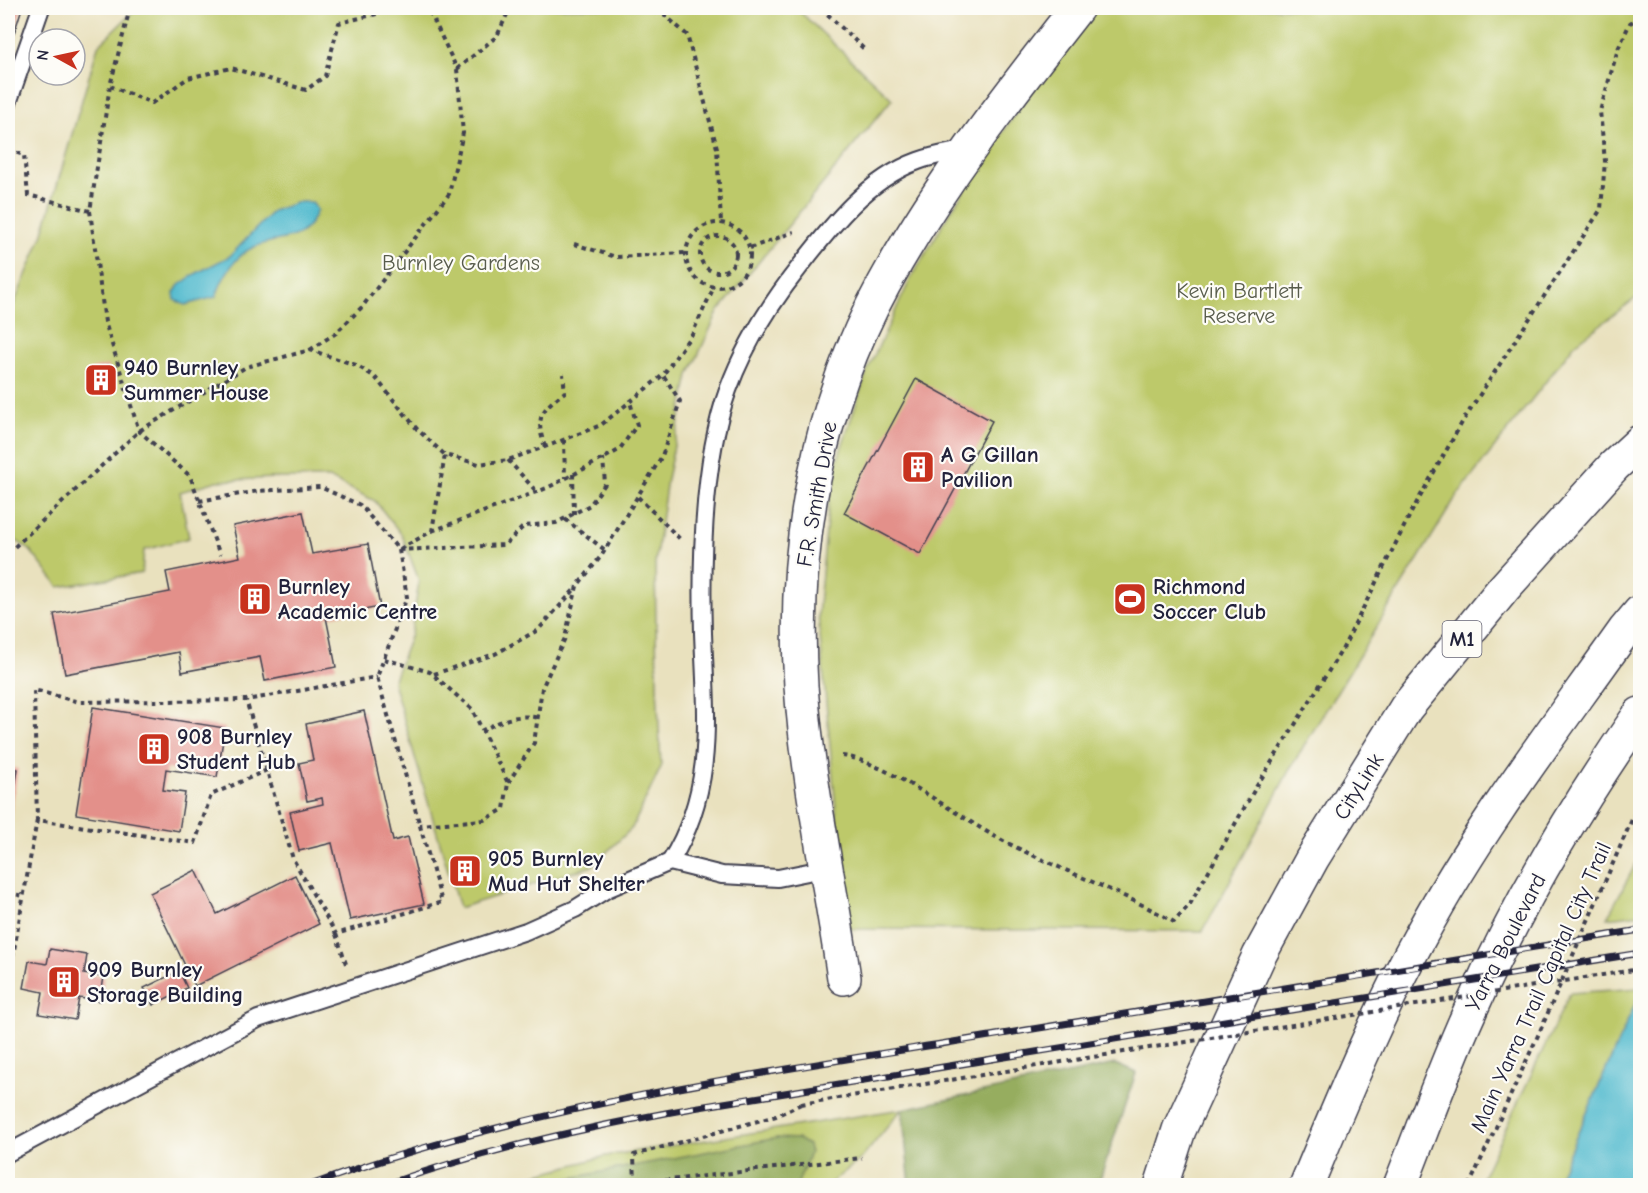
<svg xmlns="http://www.w3.org/2000/svg" width="1648" height="1193" viewBox="0 0 1648 1193" font-family="'Comic Neue',sans-serif">
	<rect width="100%" height="100%" fill="#fdfcf7"/>
	<filter id="ink" filterUnits="userSpaceOnUse"><feTurbulence type="fractalNoise" baseFrequency=".0167" numOctaves="2"/><feDisplacementMap in="SourceGraphic" scale="12" xChannelSelector="R" yChannelSelector="G"/><feConvolveMatrix kernelMatrix="1 2 1 2 8 2 1 2 1" color-interpolation-filters="sRGB"/></filter>
	<filter id="wash" filterUnits="userSpaceOnUse"><feTurbulence type="fractalNoise" baseFrequency=".008" numOctaves="4" result="noise"/><feDisplacementMap in="SourceGraphic" scale="24" xChannelSelector="R" yChannelSelector="G"/><feGaussianBlur stdDeviation="1.35" result="paint"/><feColorMatrix in="noise" values="0 0 0 0 0 0 0 0 0 0 0 0 0 0 0 0 0 1.4 0 .05"/><feComposite in="paint" operator="in"/></filter>
	<g filter="url(#wash)">
		<rect width="100%" height="100%" fill="#e9e1be"/>
		<g fill="#bdc96b" stroke="#707653" stroke-width="1.5">
			<polygon points="137,8 796,8 892,99 718,312 689,375 667,479 655,564 657,685 661,767 632,828 592,866 459,908 393,682 411,634 419,581 402,535 375,501 329,478 274,478 217,481 180,492 189,538 144,550 142,573 59,587 30,550 8,535 8,319 42,236 98,46"/>
			<polygon points="1097,8 1640,8 1640,295 1575,344 1456,497 1291,767 1203,931 847,929 818,615 831,479 867,371 910,280 950,212 1029,93"/>
			<polygon points="1640,856 1640,914 1607,918"/>
			<polygon points="1640,988 1640,993 1555,1185 1478,1186 1570,993"/>
			<polygon points="902,1109 862,1158 828,1185 494,1186 606,1156"/>
		</g>
		<g fill="#96ad5f" stroke="#5c684d" stroke-width="1.5">
			<polygon points="1115,1064 1136,1073 1098,1185 910,1185 902,1109"/>
			<polygon points="777,1138 798,1139 808,1145 810,1153 797,1185 535,1185"/>
		</g>
		<g fill="#51bace" stroke="#3a6e84" stroke-width="1.5">
			<path d="M 298,202 L 312,202 L 317,210 C 304,245 282,235 254,247 C 235,255 222,278 216,297 L 185,305 L 175,300 L 174,293 L 179,285 L 195,274 L 230,256 L 273,211 Z"/>
			<polygon points="1640,993 1640,1185 1555,1185"/>
		</g>
		<g id="blocks">
			<g fill="#e3908a">
				<polygon points="8,8 22,8 8,52"/>
				<polygon points="108,365 112,392 95,395 91,369"/>
				<polygon points="916,379 992,421 920,554 844,513"/>
				<polygon points="303,512 312,554 368,544 380,607 326,617 336,667 265,681 260,657 182,672 179,652 65,674 54,614 170,592 166,572 240,557 233,526"/>
				<polygon points="93,707 225,728 217,777 166,769 163,790 185,793 179,831 76,814"/>
				<polygon points="364,711 393,841 408,837 424,904 350,920 332,843 299,851 290,812 323,804 322,798 307,801 299,763 313,760 306,724"/>
				<polygon points="8,767 18,769 9,825 8,825"/>
				<circle cx="465" cy="871" r="10"/>
				<polygon points="196,870 217,914 295,875 319,924 195,986 150,893"/>
				<polygon points="50,949 87,955 84,974 104,977 100,1001 79,998 75,1020 39,1014 43,992 24,988 29,961 47,964"/>
				<polygon points="179,971 187,988 153,1005 144,988"/>
			</g>
		</g>
	</g>
	<g filter="url(#ink)">
		<use href="#blocks" fill-opacity="0" stroke="#403f4f" stroke-width="1.5"/>
		<g fill="none" stroke-linecap="round" stroke-linejoin="round">
			<defs>
				<g id="lane">
					<polyline points="8,103 41,8"/>
					<path d="M 670,862 C 716,789 706,715 703,633 C 701,559 703,459 728,390 C 745,343 770,304 801,265 C 832,225 868,179 918,161 C 934,155 951,153 967,149"/>
					<polyline points="8,1153 258,1019 526,931 575,909 607,889 670,862 722,875 778,878 828,868"/>
				</g>
				<path id="street" d="M 844,978 C 830,881 808,783 801,686 C 792,548 817,406 884,284 C 938,185 1008,96 1077,8"/>
				<path id="secondary" d="M 1400,1186 C 1423,1128 1444,1068 1470,1011 C 1516,907 1575,807 1640,714"/>
				<g id="highway">
					<polyline points="1161,1186 1179,1130 1259,956 1312,859 1406,708 1504,588 1614,466 1640,442"/>
					<path d="M 1306,1186 C 1342,1100 1377,1014 1422,933 C 1480,826 1555,729 1625,630 L 1640,612"/>
				</g>
			</defs>
			<use href="#lane" stroke="#403f4f" stroke-width="20"/>
			<use href="#street" stroke="#403f4f" stroke-width="36"/>
			<use href="#secondary" stroke="#403f4f" stroke-width="36"/>
			<use href="#highway" stroke="#403f4f" stroke-width="36"/>
			<g stroke="#403f4f" stroke-width="4" stroke-dasharray="4.5 4.5" stroke-linecap="butt">
				<polyline points="130,8 110,86 90,211 105,322 139,431 190,476 220,555"/>
				<polyline points="657,8 687,35 717,148 721,223"/>
				<polyline points="821,8 865,50"/>
				<polyline points="457,69 497,36 510,8"/>
				<polyline points="110,86 152,103 188,78 231,68 306,90 325,76 339,23 402,8"/>
				<polyline points="8,150 24,155 28,195 90,211"/>
				<circle cx="718" cy="255" r="32"/>
				<circle cx="718" cy="254" r="18"/>
				<polyline points="574,244 616,257 685,253"/>
				<polyline points="750,248 794,232"/>
				<polyline points="310,350 336,333 362,307 449,194 463,133 457,69 428,8"/>
				<polyline points="564,440 565,478"/>
				<path d="M 545,447 C 535,418 540,410 565,392 L 563,374"/>
				<polyline points="508,460 536,491"/>
				<polyline points="573,474 574,514"/>
				<polyline points="638,497 680,539"/>
				<polyline points="199,501 259,491 320,487 360,505 399,550 407,597 377,677 442,902 336,934 293,859 246,700"/>
				<polyline points="565,519 605,550"/>
				<polyline points="432,531 547,488 580,471 619,450 637,425 630,402"/>
				<polyline points="400,549 432,531 445,455"/>
				<polyline points="399,550 505,545 524,526 556,523 590,505 605,484 603,458"/>
				<polyline points="8,553 139,431 246,367 310,350 356,365 375,377 417,429 445,455 479,464 508,460 553,444 601,425 663,375 692,334 714,287"/>
				<polyline points="384,659 430,672 472,709 508,783 504,809 484,820 420,825"/>
				<polyline points="434,674 495,654 538,630 575,589"/>
				<path d="M 481,731 C 500,721 517,713 539,718"/>
				<path d="M 842,756 C 883,760 956,815 996,837 C 1054,868 1117,889 1174,922 L 1190,904 L 1256,787 L 1343,648 L 1412,511 L 1464,419 L 1601,209 L 1605,161 L 1600,111 L 1618,49 L 1630,23 L 1640,17"/>
				<polyline points="267,770 211,795 195,843 37,820 34,690 79,702 246,700 377,677"/>
				<polyline points="508,783 534,743 542,688 565,638 577,586 602,555 662,456 680,401 663,375"/>
				<polyline points="8,893 24,896"/>
				<polyline points="336,934 346,964"/>
				<polyline points="8,984 37,820"/>
				<polyline points="801,1104 776,1116 634,1155 635,1184 862,1158"/>
				<polyline points="1469,1186 1540,1031 1640,801"/>
			</g>
			<use href="#lane" stroke="#fff" stroke-width="16"/>
			<use href="#street" stroke="#fff" stroke-width="33"/>
			<use href="#secondary" stroke="#fff" stroke-width="33"/>
			<use href="#highway" stroke="#fff" stroke-width="33"/>
			<defs>
				<g id="rail">
					<path d="M 308,1186 C 517,1109 735,1077 953,1042 C 1182,1005 1411,968 1640,930"/>
					<path d="M 382,1186 C 483,1150 588,1127 693,1108 L 1640,953"/>
				</g>
			</defs>
			<use href="#rail" stroke="#22223b" stroke-width="7"/>
			<use href="#rail" stroke="#fdfcf7" stroke-width="4.5" stroke-dasharray="14" stroke-linecap="butt"/>
			<polyline stroke="#403f4f" stroke-width="4" stroke-dasharray="4.5 4.5" stroke-linecap="butt" points="801,1104 1640,969"/>
		</g>
	</g>
	<defs>
		<symbol id="building-square" viewBox="-11 -11 22 22"><rect x="-9" y="-9" width="18" height="18" rx="4" fill="#c8321e" stroke="#fdfcf7"/><path d="M-4-6H4V6H1V3H-1V6H-4ZM-2.5-4.3h1.7v1.8h-1.7ZM.8-4.3h1.7v1.8H.8ZM-2.5-1h1.7V.8h-1.7ZM.8-1h1.7V.8H.8Z" fill="#fff"/></symbol>
		<symbol id="stadium-square" viewBox="-11 -11 22 22"><rect x="-9" y="-9" width="18" height="18" rx="4" fill="#c8321e" stroke="#fdfcf7"/><path d="M0-5a6.5 5 0 1 0 0 10a6.5 5 0 1 0 0-10ZM-3.5-1.8h7v3.6h-7Z" fill="#fff"/></symbol>
	</defs>
	<g fill-rule="evenodd">
		<use href="#building-square" x="82" y="361" width="38" height="38"/>
		<use href="#building-square" x="899" y="448" width="38" height="38"/>
		<use href="#building-square" x="236" y="580" width="38" height="38"/>
		<use href="#stadium-square" x="1111" y="580" width="38" height="38"/>
		<use href="#building-square" x="135" y="730" width="38" height="38"/>
		<use href="#building-square" x="446" y="852" width="38" height="38"/>
		<use href="#building-square" x="45" y="963" width="38" height="38"/>
	</g>
	<g text-anchor="middle" stroke-width="4.5" stroke-linejoin="round" paint-order="stroke">
		<rect fill="#fdfcf7" stroke="#646373" stroke-width="1.5" x="1442.5" y="621" width="39" height="36" rx="4.5"/>
		<g font-size="21" font-weight="bold" fill="#22223b">
			<text x="1462" y="646">M1</text>
		</g>
		<g font-size="22" fill="#585c4c" stroke="#fdfcf7">
			<text x="461" y="270">Burnley Gardens</text>
			<text x="1239" y="298">Kevin Bartlett<tspan x="1239" dy="25">Reserve</tspan></text>
		</g>
		<g font-size="22" font-weight="bold" fill="#22223b" stroke="#fdfcf7" text-anchor="start">
			<text x="124" y="375">940 Burnley<tspan x="124" dy="25">Summer House</tspan></text>
			<text x="941" y="462">A G Gillan<tspan x="941" dy="25">Pavilion</tspan></text>
			<text x="278" y="594">Burnley<tspan x="278" dy="25">Academic Centre</tspan></text>
			<text x="1153" y="594">Richmond<tspan x="1153" dy="25">Soccer Club</tspan></text>
			<text x="177" y="744">908 Burnley<tspan x="177" dy="25">Student Hub</tspan></text>
			<text x="488" y="866">905 Burnley<tspan x="488" dy="25">Mud Hut Shelter</tspan></text>
			<text x="87" y="977">909 Burnley<tspan x="87" dy="25">Storage Building</tspan></text>
		</g>
		<g font-size="22" fill="#22223b" stroke="#fdfcf7">
			<text transform="translate(816 494) rotate(-80)" y="8">F.R. Smith Drive</text>
			<text transform="translate(1358 786) rotate(-58)" y="8">CityLink</text>
			<text transform="translate(1505 942) rotate(-63)" y="8">Yarra Boulevard</text>
			<text transform="translate(1540 987) rotate(-66)" y="8">Main Yarra Trail Capital City Trail</text>
		</g>
	</g>
	<rect width="1648" height="1193" fill="none" stroke="#fdfcf7" stroke-width="30"/>
	<g transform="translate(57 57) rotate(278)"><circle r="28" fill="#fdfcf7" stroke="#a5a5ac" stroke-width="1.5"/>
	<path d="M0-4.5L10 22L0 15L-10 22Z" fill="#c8321e"/>
	<text y="-9" font-size="16" font-weight="bold" text-anchor="middle" fill="#22223b">N</text>
	</g>
</svg>
